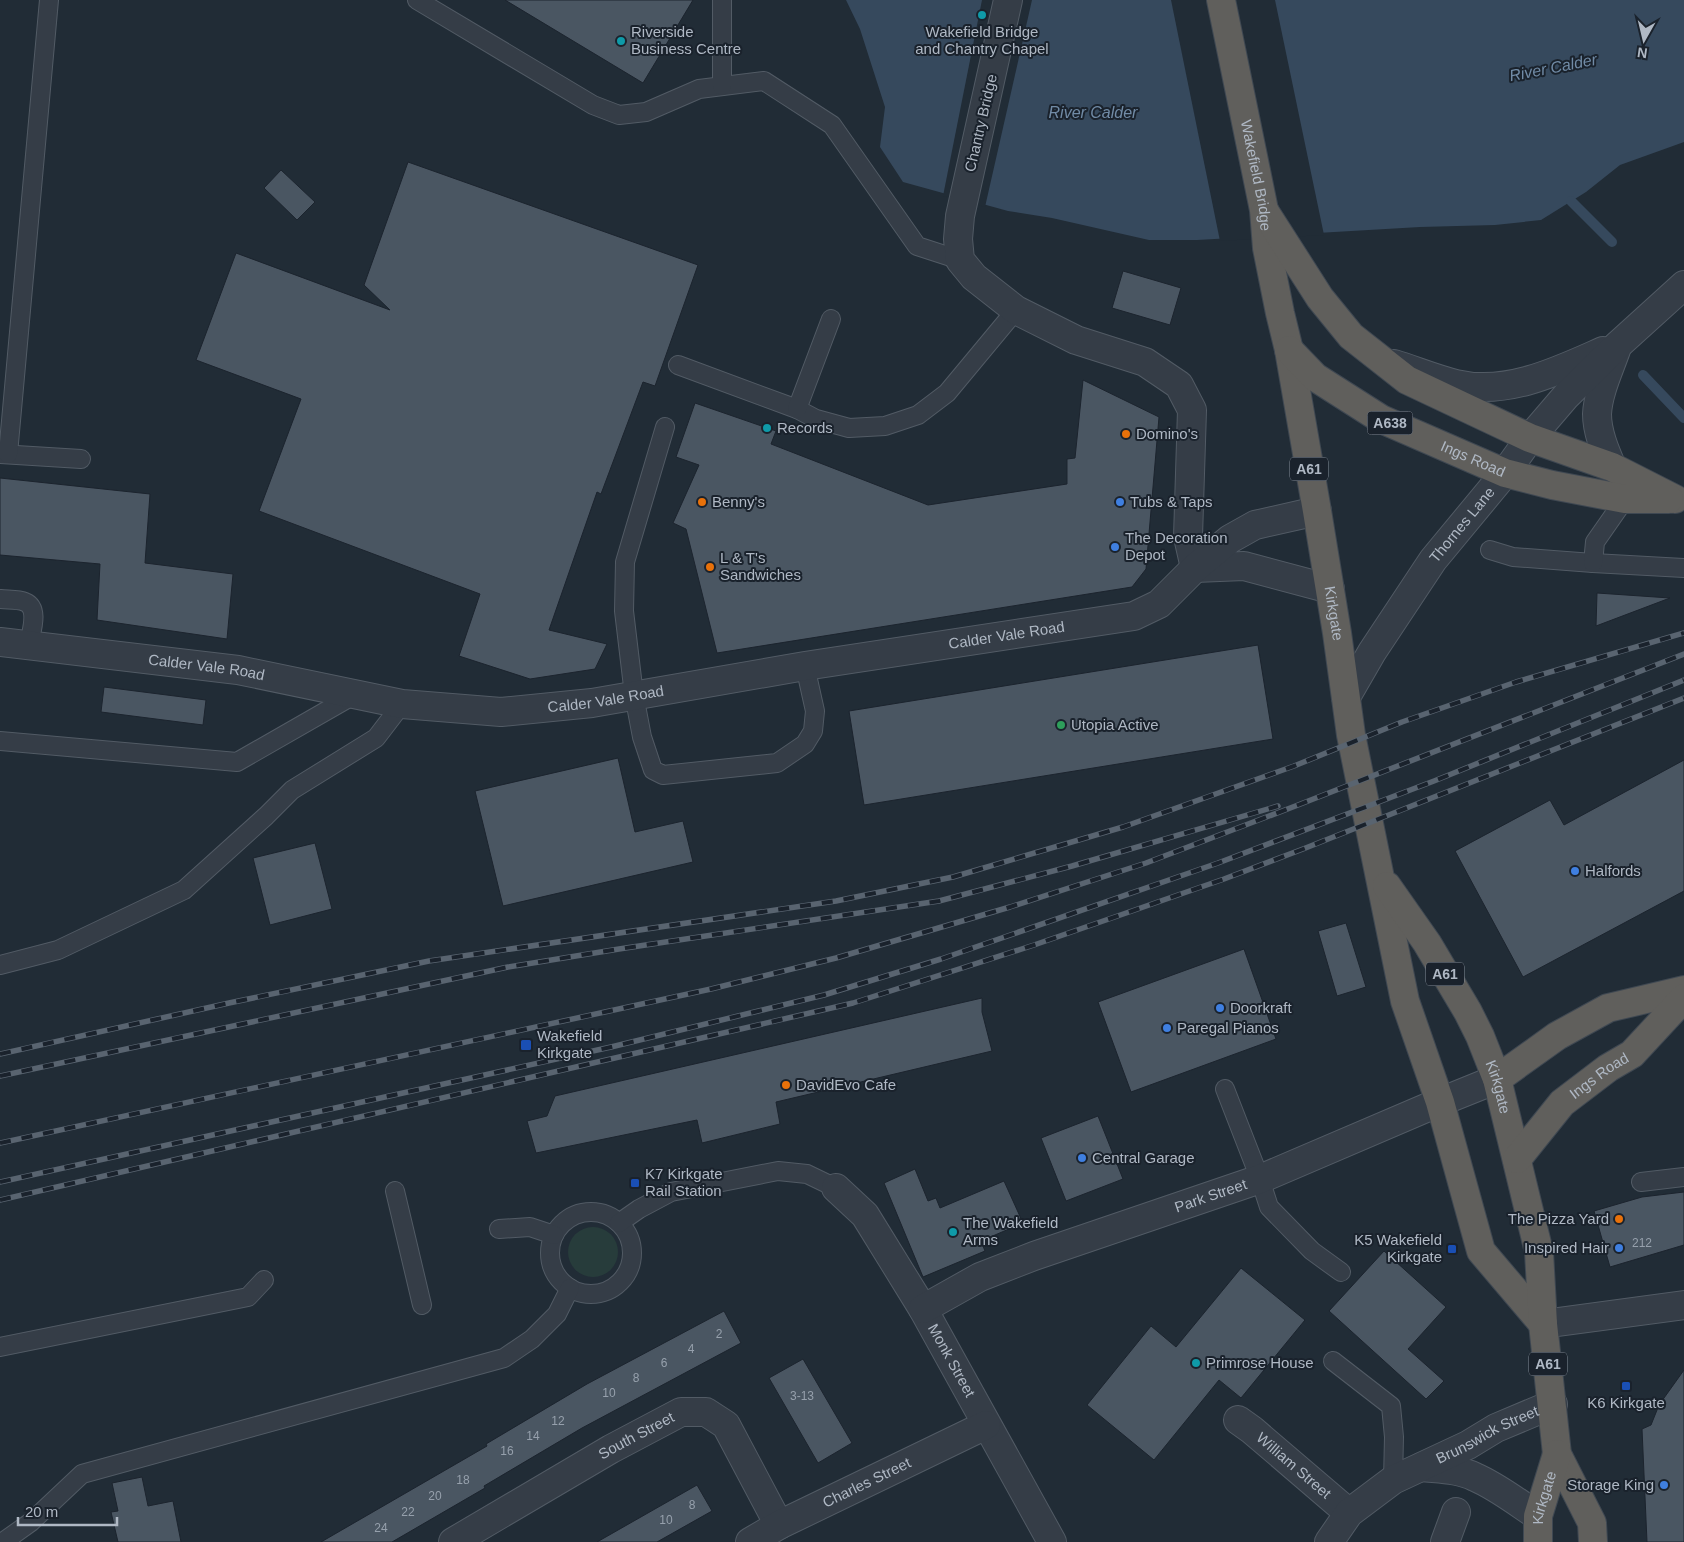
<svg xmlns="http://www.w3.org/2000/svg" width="1684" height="1542" viewBox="0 0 1684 1542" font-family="Arial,sans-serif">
	<rect width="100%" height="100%" fill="#212c36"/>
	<circle fill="#273c3b" cx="593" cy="1252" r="25"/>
	<polygon fill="#36495d" points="846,0 1684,0 1684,142 1620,165 1586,192 1541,220 1495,225 1420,227 1197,240 1149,240 1052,218 1008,211 903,182 880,147 885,107 860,29"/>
	<g fill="#212c36">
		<polygon points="982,0 1032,0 985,207 943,196"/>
		<polygon points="1171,0 1275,0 1324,235 1220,241"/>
	</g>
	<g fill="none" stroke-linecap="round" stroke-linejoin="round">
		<g stroke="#36495d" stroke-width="10">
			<polyline points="1571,201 1612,242"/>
			<polyline points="1643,375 1684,418"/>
		</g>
	</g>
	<g fill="#4a5662" stroke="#1c242e">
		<polygon points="505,0 693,0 643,83"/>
		<polygon points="408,162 698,265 655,386 643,382 601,494 597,492 549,630 607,644 595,669 530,679 459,656 480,594 259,511 301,399 196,360 236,253 390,310 364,285"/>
		<polygon points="281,170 315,202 297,220 264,188"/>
		<polygon points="1123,271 1181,288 1170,325 1112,308"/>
		<polygon points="1083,380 1159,417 1146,569 1132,587 717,653 686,529 673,523 699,465 676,457 695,403 776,431 771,444 928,505 1067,484 1067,459 1075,458"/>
		<polygon points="0,478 150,494 145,563 233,574 227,639 97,620 100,564 0,555"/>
		<polygon points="1597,593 1670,598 1596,626"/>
		<polygon points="1258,645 1273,739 864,805 849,711"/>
		<polygon points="104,687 206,700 203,725 101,712"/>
		<polygon points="618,758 635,832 683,821 693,862 503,906 475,791"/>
		<polygon points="1684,760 1684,891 1523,977 1455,851 1550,800 1564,825"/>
		<polygon points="315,843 332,909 270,925 253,858"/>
		<polygon points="1346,923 1366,987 1337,996 1318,931"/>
		<polygon points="1244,949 1276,1039 1131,1092 1098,1002"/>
		<polygon points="982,998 982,1012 992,1051 776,1102 780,1124 702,1143 697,1120 536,1153 527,1121 547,1116 555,1096"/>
		<polygon points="1098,1116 1123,1179 1066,1201 1041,1138"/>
		<polygon points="915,1169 928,1201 936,1198 940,1208 1004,1181 1023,1223 981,1241 985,1251 923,1277 884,1183"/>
		<polygon points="1684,1192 1684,1245 1610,1267 1594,1211 1642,1197"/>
		<polygon points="1384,1251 1446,1307 1408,1349 1444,1381 1426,1399 1329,1311"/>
		<polygon points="1241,1268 1305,1320 1241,1398 1219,1380 1154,1460 1087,1405 1151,1326 1176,1347"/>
		<polygon points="724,1311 741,1343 582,1428 484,1486 485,1488 392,1542 321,1542 487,1446 486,1444 587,1384"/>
		<polygon points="803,1359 852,1443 818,1463 769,1378"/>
		<polygon points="1684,1370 1684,1542 1647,1542 1642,1429 1651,1425 1659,1405"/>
		<polygon points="142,1477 148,1506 173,1501 181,1542 118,1542 111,1512 118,1511 112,1483"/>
		<polygon points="697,1485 712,1511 657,1542 597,1542"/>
	</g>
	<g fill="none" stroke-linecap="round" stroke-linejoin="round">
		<defs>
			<g id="service">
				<polyline points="417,0 593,105 619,115 646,112 699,89 764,81 832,125 917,246 960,260"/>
				<polyline points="722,86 722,0"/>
				<polyline points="678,365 797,409 816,419 849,428 885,426 918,415 947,393 1016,310"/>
				<polyline points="797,409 831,319"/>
				<polyline points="665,427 625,562 624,611 634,695 642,737 653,770 663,775 777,763 805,744 813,731 815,711 805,666"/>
				<polyline points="0,454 81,459"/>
				<polyline points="8,454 49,0"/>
				<polyline points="1490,550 1513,557 1593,563 1684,568"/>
				<polyline points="1593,563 1595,542 1625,499"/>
				<path d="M 0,599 C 7,600 18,599 25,602 C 40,608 31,632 29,644"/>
				<polyline points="0,741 237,762 354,695"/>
				<polyline points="0,965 58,950 184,890 266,816 292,790 376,738 402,704"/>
				<polyline points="1225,1089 1260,1179 1269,1207 1312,1251 1341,1272"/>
				<polyline points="1641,1182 1684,1177"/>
				<polyline points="395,1191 422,1305"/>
				<circle cx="591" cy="1253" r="41"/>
				<polyline points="619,1223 639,1209 671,1192 778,1171 807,1174 836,1188"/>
				<polyline points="499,1229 530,1227 554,1235"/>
				<polyline points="0,1347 248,1297 264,1280"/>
				<polyline points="1333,1361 1391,1406 1394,1437 1393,1480"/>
				<polyline points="3,1542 31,1522 82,1474 504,1358 532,1339 557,1314 570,1288"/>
			</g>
			<polyline id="pedestrian" points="1445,1542 1456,1512"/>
			<g id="minor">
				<polyline points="1008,0 960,216 958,239 960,260 974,277 1016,310 1076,340 1145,362 1179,385 1192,410 1188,537 1195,568"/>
				<polyline points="1195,568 1244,566 1330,589"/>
				<path id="s1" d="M 0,642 L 238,670 L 402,704 L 501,712 L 592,703 L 805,666 L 1134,616 L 1159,604 L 1195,568 L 1230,539 L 1255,525 L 1317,511"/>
				<path id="s2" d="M 836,1188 L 865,1215 L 923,1309 L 1052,1542"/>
				<path id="s3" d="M 923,1309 L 980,1277 L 1034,1256 L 1260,1179 L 1440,1102 L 1497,1079"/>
				<polyline points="1543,1324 1684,1305"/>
				<path id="s4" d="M 1238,1420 L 1252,1430 L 1349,1513"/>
				<path id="s5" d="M 453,1542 L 611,1449 L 681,1412 L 706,1412 L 726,1425 L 779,1525"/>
				<path id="s6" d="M 750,1542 L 779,1525 L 986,1425"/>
			</g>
			<g id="tertiary">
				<path d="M 1394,364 C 1414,370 1435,379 1456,384 C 1507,396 1558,371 1603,351"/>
				<path d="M 1612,467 C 1605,451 1597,432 1597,414 C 1598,393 1609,370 1616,350"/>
				<path id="s7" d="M 1346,697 L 1372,652 L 1433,560 L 1505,473 L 1530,438 L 1566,396 L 1619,344 L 1684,285"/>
				<path d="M 1422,1467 C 1440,1469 1459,1469 1475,1477 C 1498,1487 1518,1503 1538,1516"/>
				<path id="s8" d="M 1329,1542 L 1349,1513 L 1393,1480 L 1468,1445 L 1496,1428 L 1553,1404"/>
			</g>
			<g id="trunk">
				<path id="s9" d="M 1221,0 L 1264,210 L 1267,248 L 1280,313 L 1289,350 L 1317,511 L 1337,633 L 1351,735 L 1405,1001 L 1440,1102 L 1481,1251 L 1543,1324"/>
				<polyline points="1265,212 1320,298 1351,336 1407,380 1530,438 1612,467 1675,499"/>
				<path id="s10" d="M 1289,350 L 1315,377 L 1381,419 L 1505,473 L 1552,485 L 1625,499 L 1669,499"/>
				<path id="s11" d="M 1387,886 L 1427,943 L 1468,1012 L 1480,1036 L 1497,1079 L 1539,1252 L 1543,1324 L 1557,1454 L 1592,1523 L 1593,1542"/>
				<polyline points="1497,1079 1557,1036 1608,1008 1684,990"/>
				<path id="s12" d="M 1517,1159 L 1562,1103 L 1608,1068 L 1632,1054 L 1684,998"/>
				<path id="s13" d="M 1538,1542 L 1538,1516 L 1557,1454"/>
			</g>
		</defs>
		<use href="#service" stroke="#525b65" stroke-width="20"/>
		<use href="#pedestrian" stroke="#525b65" stroke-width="30"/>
		<use href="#minor" stroke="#525b65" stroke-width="30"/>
		<use href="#tertiary" stroke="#525b65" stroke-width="30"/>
		<use href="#trunk" stroke="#3f4852" stroke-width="30"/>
		<use href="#service" stroke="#353d47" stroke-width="18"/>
		<use href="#pedestrian" stroke="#353d47" stroke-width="28"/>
		<use href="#minor" stroke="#353d47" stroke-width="28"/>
		<use href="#tertiary" stroke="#353d47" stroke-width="28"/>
		<use href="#trunk" stroke="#605f5c" stroke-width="28"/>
		<defs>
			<g id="rail">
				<polyline points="0,1054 229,1003 429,961 836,901 953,877 1123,827 1294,766 1402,722 1516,682 1684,633"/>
				<polyline points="0,1076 508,967 619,949 939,901 1072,866 1278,806"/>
				<polyline points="0,1143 711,989 836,958 1010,907 1146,863 1298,805 1684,654"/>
				<polyline points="0,1182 611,1047 824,995 941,959 1218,863 1434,781 1684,680"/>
				<polyline points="0,1200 853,1003 1034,945 1224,879 1303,849 1684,698"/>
			</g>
		</defs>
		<use href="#rail" stroke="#596470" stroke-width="5.5"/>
		<use href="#rail" stroke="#1a222c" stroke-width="4" stroke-dasharray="11" stroke-linecap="butt"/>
	</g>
	<g fill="#0f9aa8" stroke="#1a222c" stroke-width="2">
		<circle cx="982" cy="15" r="5"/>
		<circle cx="621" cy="41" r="5"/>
		<circle cx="767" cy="428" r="5"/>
		<circle cx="953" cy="1232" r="5"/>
		<circle cx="1196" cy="1363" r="5"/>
	</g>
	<g fill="#e8710a" stroke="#1a222c" stroke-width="2">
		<circle cx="1126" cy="434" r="5"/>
		<circle cx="702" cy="502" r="5"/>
		<circle cx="710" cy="567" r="5"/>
		<circle cx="786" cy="1085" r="5"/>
		<circle cx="1619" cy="1219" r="5"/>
	</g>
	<g fill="#3f7fe0" stroke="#1a222c" stroke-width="2">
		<circle cx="1120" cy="502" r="5"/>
		<circle cx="1115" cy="547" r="5"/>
		<circle cx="1575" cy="871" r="5"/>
		<circle cx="1220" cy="1008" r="5"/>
		<circle cx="1167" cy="1028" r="5"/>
		<circle cx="1082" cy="1158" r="5"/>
		<circle cx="1619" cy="1248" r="5"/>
		<circle cx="1664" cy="1485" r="5"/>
	</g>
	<circle fill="#2e9e5b" stroke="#1a222c" stroke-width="2" cx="1061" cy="725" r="5"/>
	<g fill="#1a4fb4" stroke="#1a222c" stroke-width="2">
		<rect x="520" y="1039" width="12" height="12" rx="2.5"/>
		<rect x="630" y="1178" width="10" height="10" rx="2.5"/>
		<rect x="1447" y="1244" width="10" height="10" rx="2.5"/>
		<rect x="1621" y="1381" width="10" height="10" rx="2.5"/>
	</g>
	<g text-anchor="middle" stroke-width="4" stroke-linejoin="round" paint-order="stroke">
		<g font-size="12" fill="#96a0ac">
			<text x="1642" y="1247">212</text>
			<text x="719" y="1338">2</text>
			<text x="691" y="1353">4</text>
			<text x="664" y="1367">6</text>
			<text x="636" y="1382">8</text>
			<text x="609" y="1397">10</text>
			<text x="802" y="1400">3-13</text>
			<text x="558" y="1425">12</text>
			<text x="533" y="1440">14</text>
			<text x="507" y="1455">16</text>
			<text x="463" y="1484">18</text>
			<text x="435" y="1500">20</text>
			<text x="692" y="1509">8</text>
			<text x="408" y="1516">22</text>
			<text x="666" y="1524">10</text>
			<text x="381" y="1532">24</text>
		</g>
		<g fill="#1a222c" stroke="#828b96" stroke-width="1">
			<rect x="1367.5" y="411.5" width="45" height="23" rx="4"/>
			<rect x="1290" y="457.5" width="38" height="23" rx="4"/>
			<rect x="1426" y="962.5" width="38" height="23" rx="4"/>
			<rect x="1529" y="1352.5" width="38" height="23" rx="4"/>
		</g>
		<g font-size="14" font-weight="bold" fill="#afb8c4">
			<text x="1390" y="428">A638</text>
			<text x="1309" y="474">A61</text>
			<text x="1445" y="979">A61</text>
			<text x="1548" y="1369">A61</text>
		</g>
		<g font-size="15" fill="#afb8c4" stroke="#1a222c" text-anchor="start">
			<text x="631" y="37">Riverside<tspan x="631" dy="17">Business Centre</tspan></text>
			<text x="982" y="37" text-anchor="middle">Wakefield Bridge<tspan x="982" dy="17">and Chantry Chapel</tspan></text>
			<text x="777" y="433">Records</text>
			<text x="1136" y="439">Domino's</text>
			<text x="712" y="507">Benny's</text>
			<text x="1130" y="507">Tubs &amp; Taps</text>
			<text x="1125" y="543">The Decoration<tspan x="1125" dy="17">Depot</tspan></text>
			<text x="720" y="563">L &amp; T's<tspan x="720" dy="17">Sandwiches</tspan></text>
			<text x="1071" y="730">Utopia Active</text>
			<text x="1585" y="876">Halfords</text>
			<text x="1230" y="1013">Doorkraft</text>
			<text x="1177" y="1033">Paregal Pianos</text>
			<text x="537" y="1041">Wakefield<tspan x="537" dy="17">Kirkgate</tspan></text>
			<text x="796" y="1090">DavidEvo Cafe</text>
			<text x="1092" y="1163">Central Garage</text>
			<text x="645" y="1179">K7 Kirkgate<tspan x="645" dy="17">Rail Station</tspan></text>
			<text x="1609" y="1224" text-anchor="end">The Pizza Yard</text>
			<text x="963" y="1228">The Wakefield<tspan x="963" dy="17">Arms</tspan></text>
			<text x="1442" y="1245" text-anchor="end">K5 Wakefield<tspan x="1442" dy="17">Kirkgate</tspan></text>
			<text x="1609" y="1253" text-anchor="end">Inspired Hair</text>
			<text x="1206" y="1368">Primrose House</text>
			<text x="1626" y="1408" text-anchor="middle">K6 Kirkgate</text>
			<text x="1654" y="1490" text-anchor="end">Storage King</text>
		</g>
		<g font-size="15" fill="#afb8c4" stroke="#1a222c">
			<text transform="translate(981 123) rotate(-77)" y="5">Chantry Bridge</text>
			<text dy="5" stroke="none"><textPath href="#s9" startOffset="179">Wakefield Bridge</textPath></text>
			<text dy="5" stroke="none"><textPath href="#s10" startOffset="216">Ings Road</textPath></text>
			<text dy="5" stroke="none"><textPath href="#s7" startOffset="208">Thornes Lane</textPath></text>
			<text dy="5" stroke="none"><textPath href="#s9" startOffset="624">Kirkgate</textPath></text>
			<text dy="5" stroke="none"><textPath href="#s1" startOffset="1018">Calder Vale Road</textPath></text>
			<text dy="5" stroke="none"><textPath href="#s1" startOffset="208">Calder Vale Road</textPath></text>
			<text dy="5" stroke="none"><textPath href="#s1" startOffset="612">Calder Vale Road</textPath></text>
			<text dy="5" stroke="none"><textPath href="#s12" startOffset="118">Ings Road</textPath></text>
			<text dy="5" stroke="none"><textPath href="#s11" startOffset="231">Kirkgate</textPath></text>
			<text dy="5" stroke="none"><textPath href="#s3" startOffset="310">Park Street</textPath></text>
			<text dy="5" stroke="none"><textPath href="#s2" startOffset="209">Monk Street</textPath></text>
			<text dy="5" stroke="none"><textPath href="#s8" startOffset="195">Brunswick Street</textPath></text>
			<text dy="5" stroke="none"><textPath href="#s5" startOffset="212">South Street</textPath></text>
			<text dy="5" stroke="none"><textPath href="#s4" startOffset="72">William Street</textPath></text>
			<text dy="5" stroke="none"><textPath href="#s6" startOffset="131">Charles Street</textPath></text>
			<text dy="5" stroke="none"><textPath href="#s13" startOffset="45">Kirkgate</textPath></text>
		</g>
		<g font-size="16" font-style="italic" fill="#718ba6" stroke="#1a222c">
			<text transform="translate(1553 67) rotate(-11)" y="6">River Calder</text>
			<text x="1093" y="118">River Calder</text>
		</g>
	</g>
	<g transform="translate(1644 40) rotate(188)" stroke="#1a222c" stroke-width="4" paint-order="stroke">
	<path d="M0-4L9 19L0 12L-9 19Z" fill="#afb8c4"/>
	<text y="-8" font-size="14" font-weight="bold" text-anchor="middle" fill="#afb8c4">N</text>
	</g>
	<path d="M18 1517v8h99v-8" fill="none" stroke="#afb8c4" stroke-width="2.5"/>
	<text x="25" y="1517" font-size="15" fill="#afb8c4" stroke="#1a222c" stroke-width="4" paint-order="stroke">20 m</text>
</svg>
